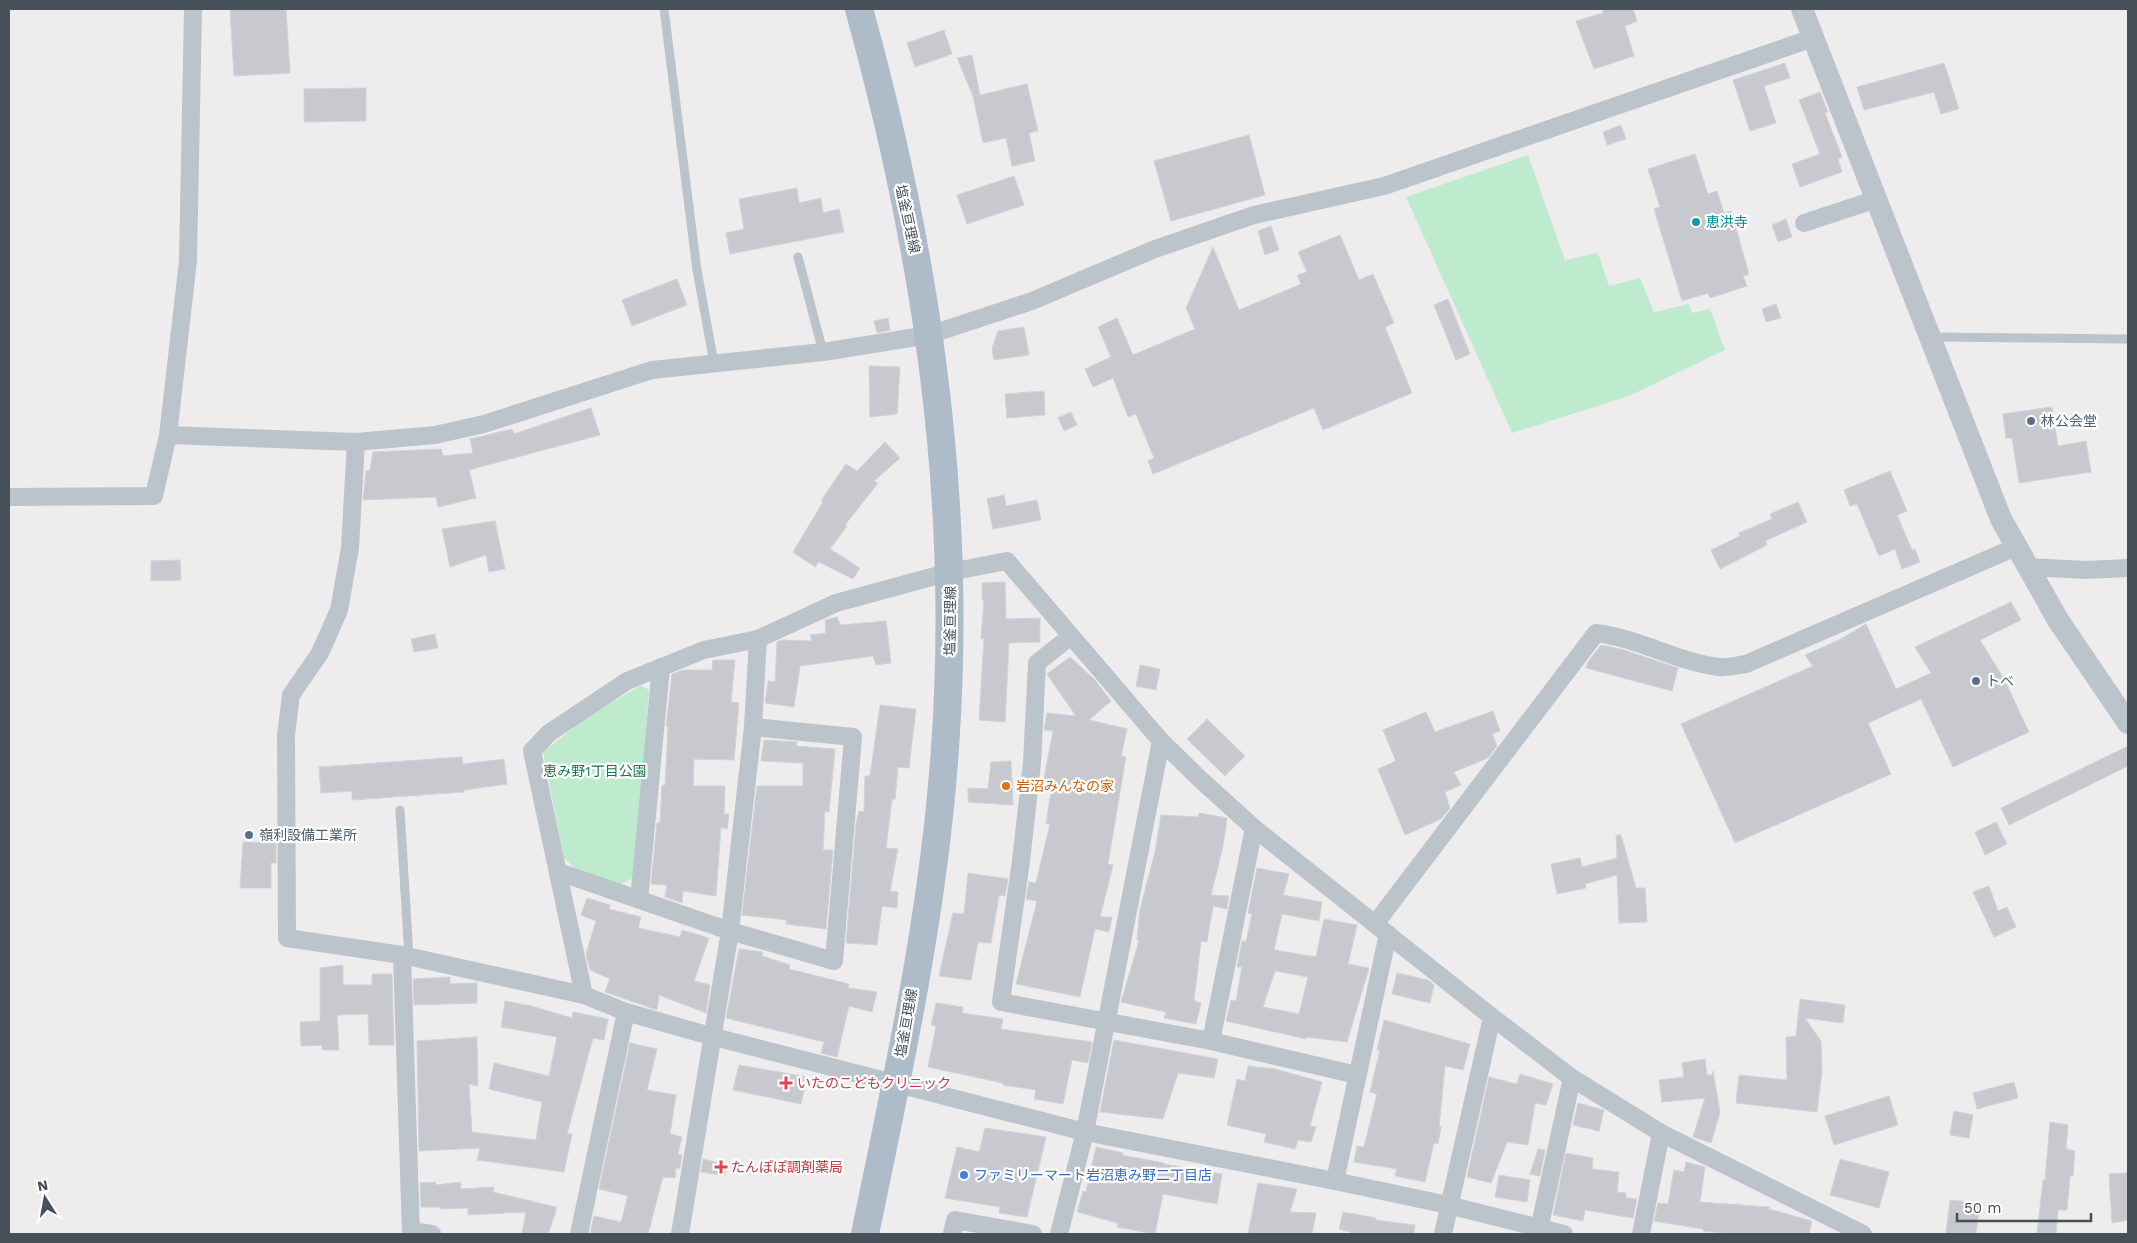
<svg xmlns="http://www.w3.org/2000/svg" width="2137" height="1243" viewBox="0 0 2137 1243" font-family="'Work Sans','Noto Sans JP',sans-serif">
	<rect width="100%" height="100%" fill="#efeced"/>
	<g fill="#beeace">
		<polygon points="1528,155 1565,260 1598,253 1609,286 1640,278 1654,312 1689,304 1692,313 1710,309 1725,350 1629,396 1512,433 1406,197"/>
		<polygon points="641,685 649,690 635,877 619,885 575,868 564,858 543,752 585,719"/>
	</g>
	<g fill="#c7c9cf" stroke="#d1d3d8" fill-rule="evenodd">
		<polygon points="230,9 286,9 290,73 234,76"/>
		<polygon points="1602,9 1633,9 1637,21 1625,26 1634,56 1594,69 1576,21 1603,13"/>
		<polygon points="944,30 952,54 915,67 907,43"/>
		<polygon points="972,55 980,95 1027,84 1038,131 1029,133 1035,161 1012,166 1006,138 983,143 973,96 957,58"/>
		<polygon points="1785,63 1790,78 1764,86 1776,123 1750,131 1733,80"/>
		<polygon points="1944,63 1959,109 1941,114 1934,92 1864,110 1857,87"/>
		<polygon points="366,88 366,121 304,122 304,89"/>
		<polygon points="1820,92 1828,112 1825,113 1842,157 1838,159 1842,172 1800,187 1792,164 1820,154 1799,100"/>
		<polygon points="1621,125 1626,139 1607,145 1603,132"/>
		<polygon points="1249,135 1265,195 1171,221 1154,161"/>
		<polygon points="1695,154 1708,194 1717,191 1724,213 1731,211 1749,274 1743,276 1747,286 1710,298 1708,293 1682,301 1654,209 1660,207 1648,169"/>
		<polygon points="1014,176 1024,205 967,224 957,195"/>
		<polygon points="797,188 799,203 821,198 823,213 839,209 844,232 730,254 726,233 744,229 739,199"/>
		<polygon points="1786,219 1792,237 1778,242 1772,225"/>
		<polygon points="1271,226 1279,250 1265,255 1258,231"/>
		<polygon points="1340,235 1359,280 1373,274 1394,323 1385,327 1412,393 1323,430 1314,408 1153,474 1148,461 1154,458 1136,414 1128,417 1113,378 1093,387 1085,369 1111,357 1098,327 1117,318 1133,355 1195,329 1186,308 1213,247 1239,310 1301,284 1297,275 1307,272 1298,252"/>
		<polygon points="677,279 687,305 632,326 622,300"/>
		<polygon points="1448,299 1470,354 1456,360 1434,305"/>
		<polygon points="1776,304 1781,318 1766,322 1762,309"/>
		<polygon points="888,318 890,330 877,333 874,321"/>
		<polygon points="1024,327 1029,355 994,360 992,348 998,331"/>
		<polygon points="869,366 900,367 897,414 870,417"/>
		<polygon points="1044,391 1045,415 1007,418 1005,394"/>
		<polygon points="2052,407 2058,446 2086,441 2091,472 2019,483 2012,438 2006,438 2003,414"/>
		<polygon points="591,408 600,435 469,470 476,498 438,507 436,497 363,500 366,471 370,470 373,452 441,449 443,456 473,453 470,439 512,429 514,434"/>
		<polygon points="1071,412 1077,425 1064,431 1058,418"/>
		<polygon points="885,442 900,458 874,481 878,483 845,525 847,526 830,549 860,568 853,579 819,562 815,567 793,552 823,502 821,501 846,464 857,471"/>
		<polygon points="1890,471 1907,511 1897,515 1912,550 1915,549 1920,562 1902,569 1895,549 1879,556 1857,504 1850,506 1844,490"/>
		<polygon points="1004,495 1006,506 1037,500 1041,520 993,529 987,499"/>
		<polygon points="1798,502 1807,522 1765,541 1767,545 1720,569 1711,550 1740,536 1739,533 1772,519 1770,514"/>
		<polygon points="495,521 505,569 489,572 486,555 450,567 442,529"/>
		<polygon points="180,560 181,580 151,581 151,561"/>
		<polygon points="1005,582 1006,619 1040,618 1040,642 1009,643 1005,722 979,720 984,639 981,639 984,600 982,600 982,583"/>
		<polygon points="2011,602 2021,620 1980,640 2004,679 2029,732 1953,767 1921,699 1868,723 1891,774 1735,843 1681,724 1813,666 1805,655 1839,640 1866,624 1896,689 1931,673 1915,647"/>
		<polygon points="837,617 840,625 886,621 891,663 876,665 873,656 800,666 794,707 765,703 768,681 775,682 777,642 782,640 812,641 810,635 826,633 825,620"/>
		<polygon points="435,634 438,648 414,652 411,639"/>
		<polygon points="1601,645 1624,650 1678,668 1672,691 1586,668 1588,662"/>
		<polygon points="1070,657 1095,680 1111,701 1089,720 1127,729 1121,756 1126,757 1108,864 1113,865 1100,917 1112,917 1109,932 1095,929 1080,997 1016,984 1037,901 1026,899 1029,882 1036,883 1050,824 1046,824 1052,785 1043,783 1053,731 1044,730 1047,713 1076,716 1047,674"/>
		<polygon points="713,660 735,660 731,702 739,703 734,760 694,759 693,786 725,786 724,814 729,814 727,829 721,827 716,896 683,891 682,903 665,897 667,885 651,884 657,823 660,823 662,785 665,785 668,727 666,726 672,674 683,670 712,670"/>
		<polygon points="1140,665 1160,669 1156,690 1136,686"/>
		<polygon points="880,705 916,709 909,768 898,767 895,799 892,799 886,848 898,849 890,891 898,892 897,908 882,906 877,945 846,943 856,824 859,811 864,812 865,776 870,776"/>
		<polygon points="1493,711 1500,731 1492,734 1497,746 1488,758 1454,772 1461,785 1445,792 1450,808 1441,819 1405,835 1378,769 1396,761 1383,730 1426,712 1435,732"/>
		<polygon points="1207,719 1245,756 1225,776 1187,739"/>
		<polygon points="764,740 797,742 796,746 835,749 829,812 825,811 823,850 833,850 826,929 786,924 787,920 742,915 757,786 803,786 803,763 761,761"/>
		<polygon points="2128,746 2128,766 2009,825 2001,808"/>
		<polygon points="462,757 463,764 504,759 507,784 464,790 464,792 352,800 352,791 321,793 319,767"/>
		<polygon points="1011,761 1013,805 968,802 968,788 988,789 991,762"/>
		<polygon points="1199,813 1227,818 1223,846 1211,895 1229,896 1227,909 1213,906 1207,942 1201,941 1194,1001 1201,1003 1196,1024 1164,1018 1166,1012 1121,1002 1139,941 1137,940 1140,909 1155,852 1161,815 1198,817"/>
		<polygon points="1996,822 2007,844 1985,855 1975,832"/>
		<polygon points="1616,835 1621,835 1636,888 1645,888 1647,922 1619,923 1617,875 1585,884 1586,888 1557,894 1551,864 1580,858 1582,867 1617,858"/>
		<polygon points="243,842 276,843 276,863 271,863 271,888 240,888"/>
		<path d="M 1257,868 L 1289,874 L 1283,895 L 1322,902 L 1319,921 L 1282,914 L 1274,950 L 1316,957 L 1324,919 L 1357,925 L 1348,964 L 1369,968 L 1347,1042 L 1307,1037 L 1306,1039 L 1226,1021 L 1231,1000 L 1236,1001 L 1242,967 L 1237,967 L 1242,941 L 1246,942 L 1252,914 L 1248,913 ZM 1275,971 L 1308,977 L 1299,1014 L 1263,1007 Z"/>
		<polygon points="968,873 1008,879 1005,896 999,895 991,943 978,942 971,980 939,976 953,913 964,914"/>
		<polygon points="1989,886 1998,911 2007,907 2016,927 1994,937 1973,892"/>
		<polygon points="587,898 610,905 609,909 641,917 638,928 680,937 682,930 709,938 694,981 710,985 706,1013 659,995 657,1010 605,992 610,979 590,970 586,954 596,921 581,915"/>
		<polygon points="739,949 763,952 762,956 790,965 789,969 849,984 848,988 877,992 872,1012 849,1006 837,1057 821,1053 824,1042 726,1018"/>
		<polygon points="343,965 343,985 372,985 372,974 392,974 394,1045 369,1045 368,1014 337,1015 339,1050 322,1050 322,1045 301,1046 300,1022 320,1021 320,968"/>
		<polygon points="1397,973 1428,980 1434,985 1430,1003 1392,994"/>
		<polygon points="450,977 450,984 477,983 477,1003 414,1005 413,979"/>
		<polygon points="1800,999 1845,1005 1843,1023 1805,1018 1821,1041 1822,1070 1817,1112 1736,1103 1739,1075 1787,1080 1786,1037 1796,1036"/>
		<polygon points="505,1001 531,1006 572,1018 573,1012 608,1019 604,1040 593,1038 567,1134 572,1134 564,1172 477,1160 480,1148 419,1151 417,1041 477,1037 478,1086 469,1084 472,1132 536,1140 542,1102 489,1089 494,1063 549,1076 557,1037 501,1027"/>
		<polygon points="936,1003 963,1007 962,1013 1003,1019 1001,1029 1092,1042 1088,1063 1072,1060 1063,1104 1034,1099 1036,1090 1003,1085 1003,1083 928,1067 936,1026 931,1025"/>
		<polygon points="1384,1020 1470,1044 1463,1070 1445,1066 1439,1126 1441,1127 1438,1144 1434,1143 1425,1182 1395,1176 1397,1169 1354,1162 1357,1146 1364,1147 1377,1094 1370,1092 1380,1050 1377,1050"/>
		<polygon points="1114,1040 1218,1059 1214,1078 1178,1073 1163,1119 1100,1112"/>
		<polygon points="630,1043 657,1049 647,1090 676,1095 670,1134 682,1137 678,1154 682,1155 680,1168 676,1168 675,1178 663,1177 648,1234 590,1234 594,1216 621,1222 628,1196 599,1189"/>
		<polygon points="1705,1059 1707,1075 1712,1075 1713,1071 1720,1112 1711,1143 1693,1137 1705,1098 1662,1102 1659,1080 1684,1077 1682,1063"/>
		<polygon points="739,1065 807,1077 801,1104 733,1090"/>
		<polygon points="1248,1066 1275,1069 1322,1082 1310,1126 1316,1127 1311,1142 1298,1140 1295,1149 1264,1142 1266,1134 1227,1125 1237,1079 1245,1081"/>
		<polygon points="1520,1074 1553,1084 1546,1105 1535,1103 1528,1145 1507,1142 1491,1183 1467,1177 1489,1077 1517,1084"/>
		<polygon points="2014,1082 2018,1098 1977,1109 1973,1093"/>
		<polygon points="1889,1096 1898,1125 1834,1145 1825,1116"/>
		<polygon points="1578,1103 1604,1110 1599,1131 1573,1125"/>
		<polygon points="1954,1111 1973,1115 1969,1138 1950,1135"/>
		<polygon points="2050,1122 2068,1125 2066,1149 2075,1151 2073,1176 2070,1176 2067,1210 2058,1210 2056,1234 2037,1234 2043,1180 2045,1180"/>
		<polygon points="985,1128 1046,1137 1027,1217 999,1213 1000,1207 945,1198 957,1147 979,1152"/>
		<polygon points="1096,1147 1123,1153 1122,1155 1164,1163 1164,1164 1222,1174 1217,1204 1163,1194 1155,1234 1117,1227 1118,1223 1077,1212 1083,1191 1086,1192"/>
		<polygon points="1538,1149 1545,1150 1540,1176 1530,1174"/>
		<polygon points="1566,1153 1593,1158 1592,1169 1619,1172 1617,1192 1626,1193 1626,1198 1637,1199 1633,1218 1585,1210 1583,1221 1553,1215"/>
		<polygon points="703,1159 727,1165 725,1176 701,1172"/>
		<polygon points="1840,1159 1889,1172 1879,1208 1830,1195"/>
		<polygon points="1686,1162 1705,1167 1700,1202 1769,1207 1769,1209 1812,1221 1809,1234 1735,1234 1703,1231 1703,1229 1654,1221 1658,1203 1668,1204 1674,1170 1684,1172"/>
		<polygon points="2128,1173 2128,1220 2112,1223 2109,1174"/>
		<polygon points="1499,1175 1530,1180 1527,1202 1495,1197"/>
		<polygon points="435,1182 436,1185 460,1182 461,1189 494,1187 493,1192 556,1207 556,1211 548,1234 522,1233 526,1212 468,1215 468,1208 441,1209 441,1207 421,1207 420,1183"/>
		<polygon points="1258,1183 1297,1189 1290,1212 1316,1213 1312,1234 1248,1234"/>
		<polygon points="1950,1200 1980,1203 1976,1234 1946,1234"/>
		<polygon points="1343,1212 1376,1218 1375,1220 1415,1225 1414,1234 1351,1234 1351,1232 1339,1229"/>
	</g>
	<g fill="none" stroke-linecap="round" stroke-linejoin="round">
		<g stroke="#bcc4cb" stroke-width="9">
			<polyline points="664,9 697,270 714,363"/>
			<polyline points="798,257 823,352"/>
			<polyline points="1931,337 2128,339"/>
			<polyline points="400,810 409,957"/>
		</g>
		<g stroke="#bcc4cb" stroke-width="18">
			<polyline points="1804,223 1877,199"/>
			<polyline points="168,435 356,442 435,435 484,424 652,370 823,352 929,335 1032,301 1155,249 1254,215 1384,186 1813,38"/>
			<polyline points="356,442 350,548 339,610 320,653 291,695 286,735 287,938 402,955 584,995 626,1012 714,1037 1085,1132 1335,1181 1448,1205 1564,1234"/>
			<polyline points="9,497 154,496 168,435 188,261 193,9"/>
			<polyline points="2026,567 2086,570 2128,568"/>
			<polyline points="1071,636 1037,663 1032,763 1021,861 1001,1002 1211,1041 1357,1075"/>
			<polyline points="559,872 730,931 834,961 853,737 753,727"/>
			<polyline points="639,900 661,667"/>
			<path d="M 1375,924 L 1596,633 C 1639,638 1677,662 1719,667 C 1728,668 1738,665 1746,664 L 2016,547"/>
			<polyline points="402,955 411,1234"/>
			<polyline points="584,995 532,751 549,733 627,681 704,650 758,639 836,603 950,572 1007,561 1161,741 1201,780 1254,828 1492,1017 1572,1078 1661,1133 1863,1234"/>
			<polyline points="1211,1041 1254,828"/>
			<polyline points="1335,1181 1388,934"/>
			<polyline points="411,1231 432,1234"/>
			<polyline points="579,1234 626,1012"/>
			<polyline points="680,1234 730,931 753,727 758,639"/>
			<polyline points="952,1234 955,1220 1033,1234"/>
			<polyline points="1059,1234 1085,1132 1161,741"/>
			<polyline points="1443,1234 1492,1017"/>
			<polyline points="1538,1234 1572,1078"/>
			<polyline points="1641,1234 1661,1133"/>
		</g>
		<polyline stroke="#bcc4cb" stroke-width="22" points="1802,9 2001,519 2058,620 2128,723"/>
		<path stroke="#aebcca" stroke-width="28" d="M 859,9 C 926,252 963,496 945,748 C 934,912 898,1074 865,1234"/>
	</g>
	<circle fill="#0f9aa8" stroke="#fff" stroke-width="2" cx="1696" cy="222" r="5"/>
	<g fill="#5c6f8a" stroke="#fff" stroke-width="2">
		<circle cx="2031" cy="421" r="5"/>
		<circle cx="1976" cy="681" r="5"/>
		<circle cx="249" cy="835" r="5"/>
	</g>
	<circle fill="#e8710a" stroke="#fff" stroke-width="2" cx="1006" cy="786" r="5"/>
	<g fill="#e0444e" stroke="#fff" stroke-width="2">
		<path d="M783.5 1075.5h5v5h5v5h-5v5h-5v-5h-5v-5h5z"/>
		<path d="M718.5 1159.5h5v5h5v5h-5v5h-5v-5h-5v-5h5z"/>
	</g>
	<circle fill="#3f7fe0" stroke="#fff" stroke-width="2" cx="964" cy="1175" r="5"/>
	<g text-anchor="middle" stroke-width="4.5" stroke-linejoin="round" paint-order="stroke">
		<g font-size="14" fill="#465058" stroke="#fff">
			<text transform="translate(908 219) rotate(78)" y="5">塩釜亘理線</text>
			<text transform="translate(950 621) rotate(-89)" y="5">塩釜亘理線</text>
			<text transform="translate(906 1023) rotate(-80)" y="5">塩釜亘理線</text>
		</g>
		<g font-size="14" fill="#0d838f" stroke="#fff" text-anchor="start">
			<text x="1706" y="227">恵洪寺</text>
		</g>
		<g font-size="14" fill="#4e5e75" stroke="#fff" text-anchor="start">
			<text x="2041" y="426">林公会堂</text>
			<text x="1986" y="686">トベ</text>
			<text x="259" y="840">嶺利設備工業所</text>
		</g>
		<g font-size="14" fill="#1e7347" stroke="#fff">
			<text x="595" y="776">恵み野1丁目公園</text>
		</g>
		<g font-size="14" fill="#c56008" stroke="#fff" text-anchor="start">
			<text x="1016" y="791">岩沼みんなの家</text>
		</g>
		<g font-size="14" fill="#be3a42" stroke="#fff" text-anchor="start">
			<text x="797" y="1088">いたのこどもクリニック</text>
			<text x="731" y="1172">たんぽぽ調剤薬局</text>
		</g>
		<g font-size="14" fill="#366cbe" stroke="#fff" text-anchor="start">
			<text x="974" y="1180">ファミリーマート岩沼恵み野二丁目店</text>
		</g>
	</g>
	<rect width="2137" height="1243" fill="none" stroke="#465058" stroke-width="20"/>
	<g transform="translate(45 1198) rotate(349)" stroke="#ffffff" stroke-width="4" paint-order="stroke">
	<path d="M0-4L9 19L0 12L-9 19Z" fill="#465058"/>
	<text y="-8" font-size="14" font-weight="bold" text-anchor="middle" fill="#465058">N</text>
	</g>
	<path d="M1957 1213v8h134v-8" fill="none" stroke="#465058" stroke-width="2.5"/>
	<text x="1964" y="1213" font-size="15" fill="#465058" stroke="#ffffff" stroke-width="4" paint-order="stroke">50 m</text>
</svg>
